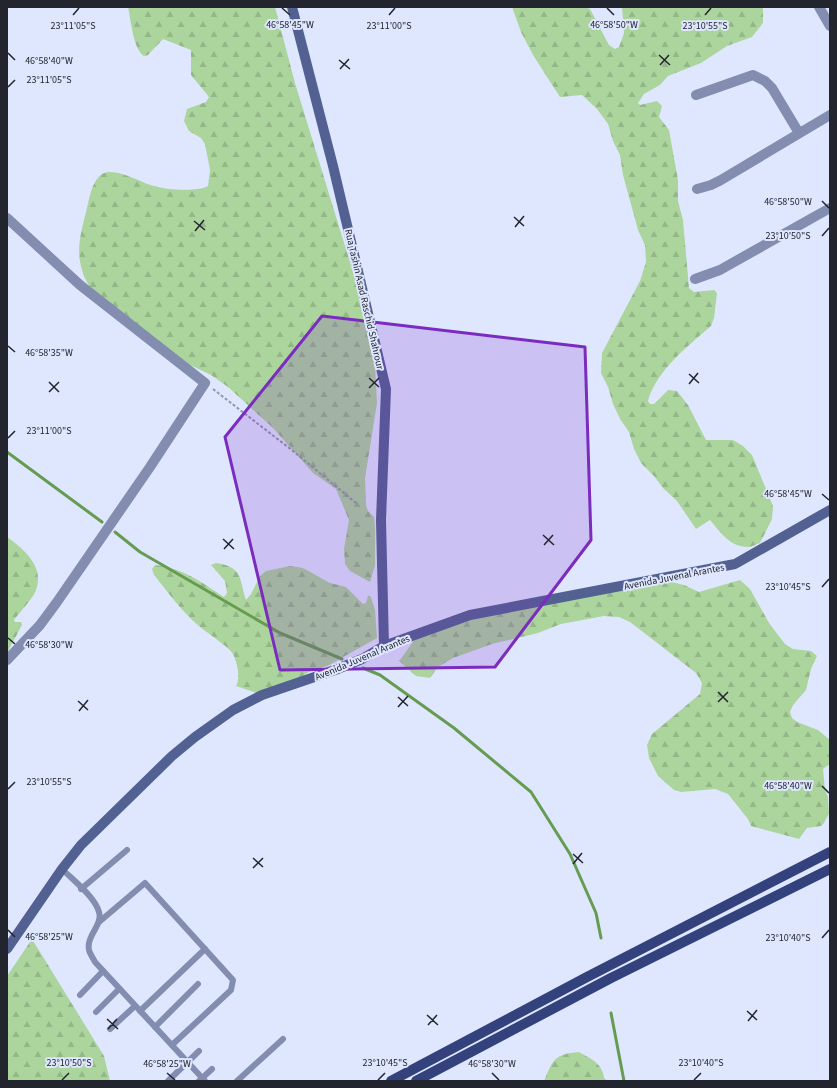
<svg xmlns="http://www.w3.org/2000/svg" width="837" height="1088" viewBox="0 0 837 1088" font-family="'Source Sans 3',sans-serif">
	<defs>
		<pattern id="forest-firs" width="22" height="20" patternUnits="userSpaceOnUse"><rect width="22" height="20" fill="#acd59d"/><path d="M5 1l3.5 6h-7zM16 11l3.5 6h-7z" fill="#94b788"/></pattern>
	</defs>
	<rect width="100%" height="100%" fill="#dfe7ff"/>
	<g fill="url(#forest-firs)">
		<path d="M 128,7 L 275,7 L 295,83 L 353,272 L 375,365 L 377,403 L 365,478 L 366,505 L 368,511 L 374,517 L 375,528 L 375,565 L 370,582 L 350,571 L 345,564 L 344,549 L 349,520 L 336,489 L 313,473 L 273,428 L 228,387 L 211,375 L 167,354 L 89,286 C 75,260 78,244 85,216 C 89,203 90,183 102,174 C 114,166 142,183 154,186 C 168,190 196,192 208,186 L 210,170 L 205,144 L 201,138 L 189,131 L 184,121 L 187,109 L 206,102 L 209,97 L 191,75 L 191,50 L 163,39 L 148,55 L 144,56 C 133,49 131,20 128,7 Z"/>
		<path d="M 512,7 L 585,7 L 590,9 L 609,45 L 615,49 L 619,47 L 624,33 L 622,7 L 763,7 L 763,23 L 752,37 L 727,46 L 701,63 L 668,76 L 660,85 L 644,94 L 638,103 L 640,105 L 657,101 L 662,106 L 659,117 L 669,130 L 678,180 L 678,201 L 683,220 L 689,288 L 694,292 L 714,290 L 717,293 L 714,318 L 711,326 C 688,346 656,371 648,401 L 650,404 L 654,404 L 668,390 L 677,391 L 688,405 L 706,440 L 733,440 L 743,446 L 752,455 L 773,506 L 772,519 L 760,543 C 756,544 752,547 748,547 C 730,547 720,532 710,520 L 696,529 L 677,501 L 663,488 L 654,476 L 641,463 L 634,449 L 629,432 L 620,419 L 613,404 L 608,387 L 601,373 L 602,353 L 640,281 L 646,262 L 645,245 L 638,230 L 623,175 L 620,155 L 613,141 L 608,124 L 597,109 L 582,95 L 560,97 L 533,55 L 521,32 Z"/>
		<path d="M 7,537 C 24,549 45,567 36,590 C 34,597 20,612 14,620 L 15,622 L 21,622 L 22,625 L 7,653 Z"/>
		<path d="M 216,563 C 243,567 239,578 246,600 L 251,594 L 260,576 L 266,571 L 290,566 L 303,568 L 330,583 L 346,587 L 363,604 L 366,603 L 368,596 L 371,597 L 375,610 L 377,638 L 329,665 L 309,672 L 282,689 L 260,694 L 236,686 C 241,678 237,662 233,654 C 229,647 206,632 199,626 C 181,611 168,592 154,575 L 152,569 L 155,565 C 183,568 201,582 224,597 L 227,593 L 225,581 L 211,565 Z"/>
		<polygon points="663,580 684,585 699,592 740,580 750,589 769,623 785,644 793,649 811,651 817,656 811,669 806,690 793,705 790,712 792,718 797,722 818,730 830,740 830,764 823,769 825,789 828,798 829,813 824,823 821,826 807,828 799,839 751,826 748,819 728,794 715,789 681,792 674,790 658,776 649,758 647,745 652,734 700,694 702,683 696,673 630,622 619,617 604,616 561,624 538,633 492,644 453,658 438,667 430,678 416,676 398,660 400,660 415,639 434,628 614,586"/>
		<polygon points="32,939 104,1056 110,1081 7,1081 7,976"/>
		<path d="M 579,1052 C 590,1058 603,1064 604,1078 L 608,1081 L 544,1081 C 553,1060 554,1054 579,1052 Z"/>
	</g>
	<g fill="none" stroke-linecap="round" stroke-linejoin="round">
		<g stroke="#669b52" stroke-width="3">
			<polyline points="7,452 102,522"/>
			<polyline points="115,532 140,552 280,633 342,659"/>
			<polyline points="363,668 380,675 454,728 531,792 570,854 596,913 601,938"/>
			<polyline points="611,1013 624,1081"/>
		</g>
		<polyline stroke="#9197a9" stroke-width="2" stroke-dasharray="3 2" stroke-linecap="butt" points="213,389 293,451 356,503"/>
		<g stroke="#828daf" stroke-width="6">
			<path d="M 62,869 C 73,880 95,897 99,912 C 103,925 86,936 89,950 C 90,954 93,958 95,962 L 205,1081"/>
			<polyline points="81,889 127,850"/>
			<polyline points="99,922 145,883 233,980 231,990 172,1045"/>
			<polyline points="80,995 103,971"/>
			<polyline points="140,1011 205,949"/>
			<polyline points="96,1012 119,989"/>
			<polyline points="155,1027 198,984"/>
			<polyline points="110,1029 135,1006"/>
			<polyline points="168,1081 199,1051"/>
			<polyline points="199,1081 212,1069"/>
			<polyline points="237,1081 283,1039"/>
		</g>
		<g stroke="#828daf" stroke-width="10">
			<polyline points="819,7 830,26"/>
			<polyline points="696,95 753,75 765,81 772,88 799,133"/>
			<polyline points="697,189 711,185 721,180 830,115"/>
			<polyline points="7,218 80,285 205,383 150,467 57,602 40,625 7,660"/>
			<polyline points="695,279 720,270 830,208"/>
		</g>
		<g stroke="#526192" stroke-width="10">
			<polyline points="292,7 333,166 386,389 381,520 384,646"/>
			<polyline points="7,949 62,869 81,845 172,756 195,737 233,710 262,695 335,670 362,659 384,646 470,615 735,564 830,510"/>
		</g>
		<g stroke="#33417c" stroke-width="10">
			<polyline points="391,1081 587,977 830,852"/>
			<polyline points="416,1081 611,978 830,869"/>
		</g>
	</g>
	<path fill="#7b2cbf" fill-opacity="0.2" stroke="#7b2cbf" stroke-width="3" stroke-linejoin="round" d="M 322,316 L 585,347 L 591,540 L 495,667 L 280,670 L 225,437 Z"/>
	<path fill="none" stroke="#22252e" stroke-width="1.5" d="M 282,8 L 290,15M 607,8 L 614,15M 73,15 L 79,8M 389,15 L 395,8M 705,15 L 711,8M 8,53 L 15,60M 659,55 L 670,65M 339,60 L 350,69M 660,65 L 669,55M 340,69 L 349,59M 8,87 L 15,80M 822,201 L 829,208M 514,217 L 524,226M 194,221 L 205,230M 515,227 L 524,216M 195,231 L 204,220M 822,236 L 829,228M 8,346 L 15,352M 689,374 L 699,383M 369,378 L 379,387M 49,382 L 59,392M 689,384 L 698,373M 369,388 L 379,378M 49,392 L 59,382M 8,438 L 15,431M 822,494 L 829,500M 543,535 L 554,545M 223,539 L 234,549M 544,545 L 553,535M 224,549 L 233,539M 822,587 L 829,579M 8,638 L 15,644M 718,692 L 728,702M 398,697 L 408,706M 78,701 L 88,710M 718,702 L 728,692M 398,707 L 408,696M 79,711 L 88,700M 822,786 L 829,793M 8,789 L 15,782M 573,854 L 583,863M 253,858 L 263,867M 573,864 L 582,853M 253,868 L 263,858M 8,930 L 15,937M 822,938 L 829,930M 747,1011 L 757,1020M 427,1015 L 438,1025M 107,1019 L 118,1029M 748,1021 L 757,1010M 428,1025 L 437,1015M 108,1029 L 117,1019M 167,1073 L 175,1080M 492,1073 L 499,1080M 62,1080 L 69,1073M 378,1080 L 385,1073M 694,1080 L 701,1073"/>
	<g text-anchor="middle" stroke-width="4" stroke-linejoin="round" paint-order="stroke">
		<g font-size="10" fill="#22252e" stroke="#dfe7ff">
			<text transform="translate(365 299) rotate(77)" y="4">Rua Tashin Asad Raschid Shahrour</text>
			<text transform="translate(674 576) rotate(-11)" y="4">Avenida Juvenal Arantes</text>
			<text transform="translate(362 657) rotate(-23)" y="4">Avenida Juvenal Arantes</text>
		</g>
	</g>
	<g font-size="10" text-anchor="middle" fill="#22252e" stroke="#dfe7ff" stroke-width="4" stroke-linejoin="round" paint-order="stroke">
		<text x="290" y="28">46°58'45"W</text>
		<text x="614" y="28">46°58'50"W</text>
		<text x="389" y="29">23°11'00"S</text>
		<text x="705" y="29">23°10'55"S</text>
		<text x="73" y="29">23°11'05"S</text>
		<text x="49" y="64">46°58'40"W</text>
		<text x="49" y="83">23°11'05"S</text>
		<text x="788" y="205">46°58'50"W</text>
		<text x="788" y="239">23°10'50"S</text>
		<text x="49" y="356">46°58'35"W</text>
		<text x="49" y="434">23°11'00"S</text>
		<text x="788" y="497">46°58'45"W</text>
		<text x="788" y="590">23°10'45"S</text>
		<text x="49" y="648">46°58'30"W</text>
		<text x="49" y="785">23°10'55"S</text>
		<text x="788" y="789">46°58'40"W</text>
		<text x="49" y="940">46°58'25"W</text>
		<text x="788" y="941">23°10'40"S</text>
		<text x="69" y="1066">23°10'50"S</text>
		<text x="385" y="1066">23°10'45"S</text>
		<text x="701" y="1066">23°10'40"S</text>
		<text x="167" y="1067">46°58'25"W</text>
		<text x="492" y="1067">46°58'30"W</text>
	</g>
	<rect width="837" height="1088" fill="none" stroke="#22252e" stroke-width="16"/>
</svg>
